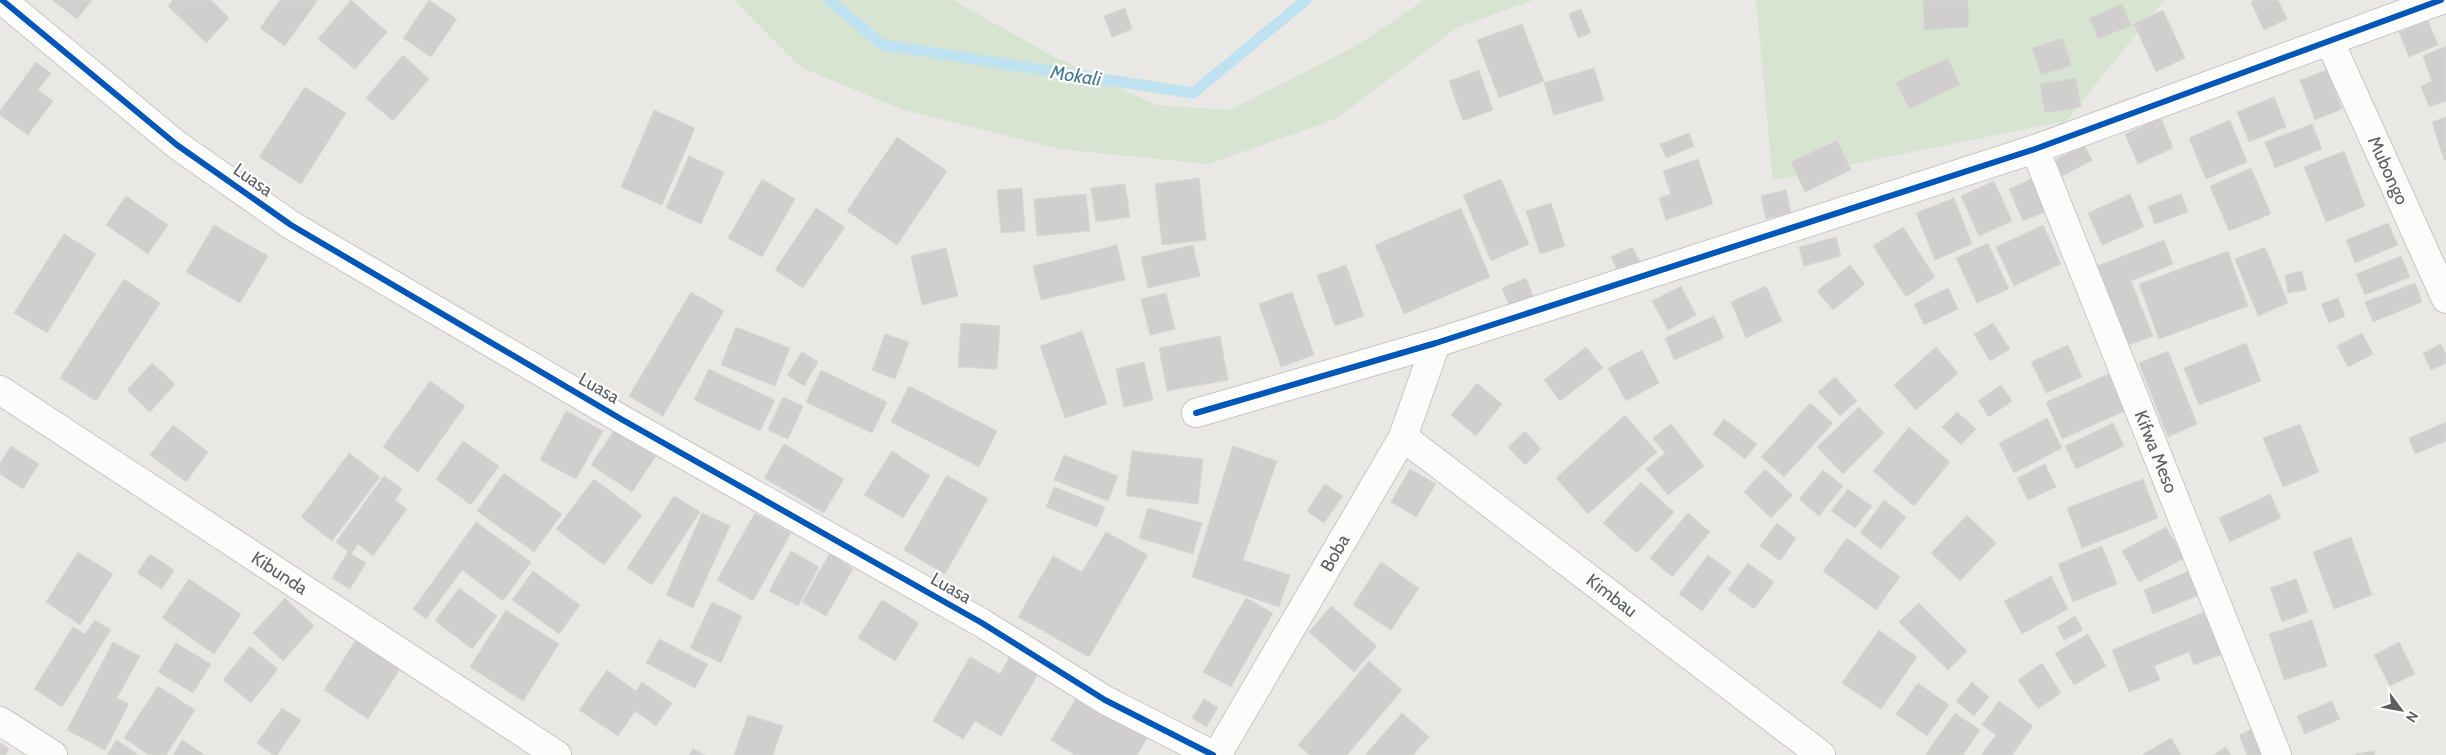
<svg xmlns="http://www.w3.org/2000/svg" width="2446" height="755" viewBox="0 0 2446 755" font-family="Cabin,sans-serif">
	<rect width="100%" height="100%" fill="#eae8e5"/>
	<g fill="#d7e4d2">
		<polygon points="734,0 953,0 1053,56 1156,105 1230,110 1354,47 1424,0 1534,0 1458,27 1336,119 1208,164 1059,149 901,109 800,67"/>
		<polygon points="1756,0 2164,0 2066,121 1773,180"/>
	</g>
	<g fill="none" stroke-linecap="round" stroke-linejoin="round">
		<polyline stroke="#bee2f0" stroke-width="11" points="829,0 883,45 1193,93 1306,0"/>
	</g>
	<g fill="#d1cfce" stroke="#d9d7d4">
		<polygon points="52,0 92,0 77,19"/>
		<polygon points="173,0 211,0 229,18 206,43 168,6"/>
		<polygon points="280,0 318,0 285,46 260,28"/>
		<polygon points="351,0 387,32 355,69 318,39"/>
		<polygon points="429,0 457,19 431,57 403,38"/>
		<polygon points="1923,0 1968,0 1969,27 1924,30"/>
		<polygon points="2254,0 2278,0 2287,19 2264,30 2251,2"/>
		<polygon points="2122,4 2131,26 2098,39 2089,18"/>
		<polygon points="1125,8 1132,29 1112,37 1104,16"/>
		<polygon points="1581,9 1591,33 1578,38 1569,14"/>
		<polygon points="2163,10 2185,58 2156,72 2134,24"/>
		<polygon points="2428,21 2438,45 2409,57 2399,32"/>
		<polygon points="1522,24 1544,81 1499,98 1477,40"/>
		<polygon points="2063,38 2071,66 2041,75 2032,48"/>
		<polygon points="2446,46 2446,101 2429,107 2421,86 2432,81 2423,56"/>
		<polygon points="403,55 429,79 393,121 366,98"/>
		<polygon points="1948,58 1960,85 1909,109 1896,82"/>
		<polygon points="36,62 51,73 38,90 53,101 28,135 0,115 0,111"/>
		<polygon points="1594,68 1604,100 1554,115 1544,83"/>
		<polygon points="1479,70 1493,110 1463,121 1449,81"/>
		<polygon points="2327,70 2342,109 2315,120 2300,80"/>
		<polygon points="2076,78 2081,107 2045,113 2040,84"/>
		<polygon points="305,87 346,113 301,184 259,157"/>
		<polygon points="2274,97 2286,127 2249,142 2237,112"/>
		<polygon points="654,110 695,128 662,205 621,187"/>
		<polygon points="2446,117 2446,159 2444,160 2432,122"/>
		<polygon points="2161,118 2173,148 2138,164 2125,134"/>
		<polygon points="2230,120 2247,162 2206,179 2189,138"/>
		<polygon points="2312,124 2322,149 2275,168 2265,142"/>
		<polygon points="1689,133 1694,146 1666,158 1660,144"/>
		<polygon points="897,137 947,171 897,245 847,211"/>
		<polygon points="1837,140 1851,170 1805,192 1791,162"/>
		<polygon points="2084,145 2092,160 2061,177 2053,161"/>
		<polygon points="2344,151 2365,206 2326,222 2304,167"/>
		<polygon points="689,156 724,172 701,224 666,208"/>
		<polygon points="1698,159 1713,204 1666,220 1659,198 1671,194 1663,171"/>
		<polygon points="2251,168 2271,214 2229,231 2210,186"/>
		<polygon points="2036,177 2050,210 2023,221 2009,189"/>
		<polygon points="1199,178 1206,240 1162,245 1155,184"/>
		<polygon points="762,179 795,199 762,257 728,238"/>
		<polygon points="1501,179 1529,244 1491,261 1463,195"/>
		<polygon points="1994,181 2012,221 1979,236 1961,196"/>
		<polygon points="1125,184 1130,217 1096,222 1091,188"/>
		<polygon points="1022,188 1025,231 1001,233 997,190"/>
		<polygon points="1786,190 1791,213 1766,219 1761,196"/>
		<polygon points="1086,194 1090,231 1037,236 1034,199"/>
		<polygon points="2130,194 2144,227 2102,245 2088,213"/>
		<polygon points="2181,194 2188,212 2155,224 2148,206"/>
		<polygon points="126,196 168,225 148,254 106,225"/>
		<polygon points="1954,198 1972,244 1935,260 1916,213"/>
		<polygon points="1551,203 1565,246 1540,254 1526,211"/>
		<polygon points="816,208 845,227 803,288 775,270"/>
		<polygon points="1461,208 1490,277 1404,314 1375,245"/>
		<polygon points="2388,223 2398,245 2355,263 2346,240"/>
		<polygon points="214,225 268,256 240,303 186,272"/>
		<polygon points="2043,225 2061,264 2014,286 1996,247"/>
		<polygon points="1903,227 1935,277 1906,297 1873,246"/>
		<polygon points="64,234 96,254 47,333 14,313"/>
		<polygon points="1836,237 1841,256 1804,266 1799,247"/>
		<polygon points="2164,240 2173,264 2131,281 2153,336 2126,346 2095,267"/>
		<polygon points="1988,243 2009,289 1977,303 1956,258"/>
		<polygon points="1117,245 1125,280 1041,300 1033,266"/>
		<polygon points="1193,245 1200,276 1148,288 1141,257"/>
		<polygon points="1632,247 1641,263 1619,274 1611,257"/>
		<polygon points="2265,247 2288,303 2258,316 2235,259"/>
		<polygon points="946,248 958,296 922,305 911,256"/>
		<polygon points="2228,251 2248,306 2159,339 2139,284"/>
		<polygon points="2401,256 2410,277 2365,295 2356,274"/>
		<polygon points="1346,265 1364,316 1335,326 1317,275"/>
		<polygon points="1850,265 1865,284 1833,310 1817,291"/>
		<polygon points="2302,271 2306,290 2288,293 2285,275"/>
		<polygon points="1526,278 1533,296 1509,306 1502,288"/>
		<polygon points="124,279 160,303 96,401 60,378"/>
		<polygon points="2415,283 2422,302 2373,322 2365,302"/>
		<polygon points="1681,286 1696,315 1668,330 1652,301"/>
		<polygon points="1766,286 1782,321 1746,338 1731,302"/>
		<polygon points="1948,288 1958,309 1924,325 1914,304"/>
		<polygon points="691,292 724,311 663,416 629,396"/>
		<polygon points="1292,292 1314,355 1281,367 1259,304"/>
		<polygon points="1166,293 1175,329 1150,335 1141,299"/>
		<polygon points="2338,298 2345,316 2329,323 2321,304"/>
		<polygon points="1714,316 1724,338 1674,360 1665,338"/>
		<polygon points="961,323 1000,326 997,369 958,367"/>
		<polygon points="1993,323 2010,349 1990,361 1974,334"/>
		<polygon points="736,327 790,348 775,386 721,365"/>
		<polygon points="1082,331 1107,404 1065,418 1040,346"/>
		<polygon points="2362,333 2373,354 2348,367 2337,346"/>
		<polygon points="885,334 909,342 895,379 872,370"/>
		<polygon points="1220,336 1228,380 1167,391 1159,348"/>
		<polygon points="2246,343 2261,381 2199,405 2184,368"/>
		<polygon points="2441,344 2446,354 2446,363 2431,370 2423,353"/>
		<polygon points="2068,345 2082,377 2046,393 2031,362"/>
		<polygon points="1586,347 1603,368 1560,401 1544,380"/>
		<polygon points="1936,347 1958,373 1916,410 1894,385"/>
		<polygon points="1642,350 1659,383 1626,401 1608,368"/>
		<polygon points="2168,351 2197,424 2168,437 2139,363"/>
		<polygon points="802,352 818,362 804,386 787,375"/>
		<polygon points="1144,362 1153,400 1124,407 1116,369"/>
		<polygon points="152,363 175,384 150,412 127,390"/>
		<polygon points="709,369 775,400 760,431 694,400"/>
		<polygon points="821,370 887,402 872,433 806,402"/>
		<polygon points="2113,372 2129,409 2062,439 2046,402"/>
		<polygon points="1835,377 1857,401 1840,416 1818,392"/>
		<polygon points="430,381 465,406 418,472 383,447"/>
		<polygon points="1477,383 1502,404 1476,436 1451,415"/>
		<polygon points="2001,385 2012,401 1989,417 1978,401"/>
		<polygon points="909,386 997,431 979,467 891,422"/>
		<polygon points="783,397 803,406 788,439 768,430"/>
		<polygon points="1810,403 1833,423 1784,477 1761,457"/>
		<polygon points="1859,407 1884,433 1843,474 1817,447"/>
		<polygon points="566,411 603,431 576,479 540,460"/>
		<polygon points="1957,412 1976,429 1961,445 1942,427"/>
		<polygon points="1625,415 1657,452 1588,514 1556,478"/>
		<polygon points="2047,418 2062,448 2014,473 1999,443"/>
		<polygon points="1724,419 1757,444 1745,459 1713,434"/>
		<polygon points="2446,422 2446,441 2415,454 2409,438"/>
		<polygon points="619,423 660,450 632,492 591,465"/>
		<polygon points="2113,423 2124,446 2076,469 2065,446"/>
		<polygon points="1671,424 1704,466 1668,495 1646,469 1665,453 1653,438"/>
		<polygon points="2300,424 2319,472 2283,487 2263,438"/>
		<polygon points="173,425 208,452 186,482 150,455"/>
		<polygon points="1909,427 1950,462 1914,506 1873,471"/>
		<polygon points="1525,431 1541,449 1525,465 1508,447"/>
		<polygon points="463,441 499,466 471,505 436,479"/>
		<polygon points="784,444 844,479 824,513 764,478"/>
		<polygon points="11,446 39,464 23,489 0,474 0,463"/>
		<polygon points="1233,446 1277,461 1243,560 1290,575 1279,607 1192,577"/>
		<polygon points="892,451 930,476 903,518 864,495"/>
		<polygon points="1132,451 1203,459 1198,504 1126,496"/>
		<polygon points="349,453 380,477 332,541 301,517"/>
		<polygon points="1064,455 1118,476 1108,501 1054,480"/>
		<polygon points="2045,464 2056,487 2028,500 2017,478"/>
		<polygon points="1410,469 1436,484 1416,517 1391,502"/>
		<polygon points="1765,469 1793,495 1771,518 1744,492"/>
		<polygon points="1823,470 1843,486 1819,516 1799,499"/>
		<polygon points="504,473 562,514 534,552 477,511"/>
		<polygon points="947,475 988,499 945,574 904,550"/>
		<polygon points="384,476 402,489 395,500 407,509 373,556 358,544 351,554 336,542"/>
		<polygon points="594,479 642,515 604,565 556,529"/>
		<polygon points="2143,479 2158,518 2082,548 2067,508"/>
		<polygon points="1641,482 1674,512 1637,553 1603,523"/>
		<polygon points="1325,484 1343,496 1324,523 1307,511"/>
		<polygon points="1054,487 1105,507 1097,527 1046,507"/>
		<polygon points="1848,489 1872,506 1855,528 1831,511"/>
		<polygon points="2270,494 2281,518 2230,542 2219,518"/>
		<polygon points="674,496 700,512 652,585 627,568"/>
		<polygon points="1884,500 1906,517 1881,549 1860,533"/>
		<polygon points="1148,508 1202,523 1193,554 1139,538"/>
		<polygon points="702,513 730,526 693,608 666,595"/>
		<polygon points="755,513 791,533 753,601 717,580"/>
		<polygon points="1688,513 1710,532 1672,577 1650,558"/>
		<polygon points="1967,515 1996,543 1960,581 1931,553"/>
		<polygon points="476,522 531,562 503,601 462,570 426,619 413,609"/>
		<polygon points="1777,523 1796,538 1780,561 1760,546"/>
		<polygon points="2166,527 2184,558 2139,582 2122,551"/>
		<polygon points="1106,532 1148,555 1089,657 1018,617 1053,556 1082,572"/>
		<polygon points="2351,537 2372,595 2334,609 2313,552"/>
		<polygon points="1847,538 1900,577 1876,610 1823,571"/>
		<polygon points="836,542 850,550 842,562 853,569 826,616 802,602"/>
		<polygon points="2102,546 2117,584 2073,602 2058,564"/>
		<polygon points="791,551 819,567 798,606 769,591"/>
		<polygon points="78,552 113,574 80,625 46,602"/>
		<polygon points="348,552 366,563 350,589 332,578"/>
		<polygon points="150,554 174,570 162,589 137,573"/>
		<polygon points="1708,555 1731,572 1702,611 1679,594"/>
		<polygon points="1381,562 1419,588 1391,630 1353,605"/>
		<polygon points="1748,563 1774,582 1754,609 1728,590"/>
		<polygon points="2194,569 2204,593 2153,614 2144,590"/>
		<polygon points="533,571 580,605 559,634 512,600"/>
		<polygon points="2051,576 2068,609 2022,634 2004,601"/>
		<polygon points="189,579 241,614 214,654 162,618"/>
		<polygon points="2296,579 2308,612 2282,622 2270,588"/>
		<polygon points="459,588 497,616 472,649 435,621"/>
		<polygon points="285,598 314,626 283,661 253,633"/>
		<polygon points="1246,598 1273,613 1231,687 1203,672"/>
		<polygon points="882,600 919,623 895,661 858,638"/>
		<polygon points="712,602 742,616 721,663 690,648"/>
		<polygon points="1919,603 1967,651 1948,670 1899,622"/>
		<polygon points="1331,606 1377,646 1354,672 1309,632"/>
		<polygon points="2214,608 2231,651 2194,665 2189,652 2154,666 2160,680 2129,692 2112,650"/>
		<polygon points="506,610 559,644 523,701 470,667"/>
		<polygon points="2075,616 2083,630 2064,640 2057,627"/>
		<polygon points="95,620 111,630 62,707 34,689 73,627 85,634"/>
		<polygon points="2312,620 2327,666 2284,680 2269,634"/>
		<polygon points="1879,630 1917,657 1881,709 1842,683"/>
		<polygon points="2088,634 2106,666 2074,685 2055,653"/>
		<polygon points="359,635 403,664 368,719 324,690"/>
		<polygon points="659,639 708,664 695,688 646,663"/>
		<polygon points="113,642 140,656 117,698 129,704 105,750 67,730"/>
		<polygon points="2399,642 2415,674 2390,686 2374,655"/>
		<polygon points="176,643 211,664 193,693 158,672"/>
		<polygon points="250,646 278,669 251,703 223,680"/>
		<polygon points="1014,649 1043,666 1001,736 975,721 963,739 933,721 970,657 1000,674"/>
		<polygon points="1369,661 1402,690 1347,755 1310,755 1298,745"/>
		<polygon points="2042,663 2061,693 2038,709 2018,680"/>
		<polygon points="607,670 636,691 642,682 672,703 656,726 635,711 618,736 579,710"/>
		<polygon points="1972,682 1989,697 1974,716 1956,701"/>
		<polygon points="1918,683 1949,705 1927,736 1896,714"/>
		<polygon points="158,686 195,710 166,755 149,755 124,738"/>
		<polygon points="1079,694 1148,737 1137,755 1075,755 1051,740"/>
		<polygon points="1204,699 1218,708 1206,727 1192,718"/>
		<polygon points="1999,701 2033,726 2012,755 1981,755 1996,735 1982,725"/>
		<polygon points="2332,701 2340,719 2305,734 2297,716"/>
		<polygon points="282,708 301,720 277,755 274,755 257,743"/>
		<polygon points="1402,713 1429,737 1413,755 1365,755"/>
		<polygon points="1955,713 1980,730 1963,755 1925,755"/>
		<polygon points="748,715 783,726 773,755 734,755"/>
		<polygon points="2259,726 2272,755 2247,755 2239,735"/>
		<polygon points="2171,738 2181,755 2142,755"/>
		<polygon points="116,740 139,755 107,755"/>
		<polygon points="182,740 205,755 173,755"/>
		<polygon points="0,743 9,749 5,755 0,755"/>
		<polygon points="2226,747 2231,755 2213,755"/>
		<polygon points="693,749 705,755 689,755"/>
		<polygon points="2374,751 2375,755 2356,755 2356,754"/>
	</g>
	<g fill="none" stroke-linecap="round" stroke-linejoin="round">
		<defs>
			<g id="minor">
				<polyline points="2,0 177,145 291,225 621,419 982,623 1105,700 1213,755"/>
				<path id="s1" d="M 2330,42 L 2446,299"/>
				<path id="s2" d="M 2035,149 L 2277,755"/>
				<path id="s3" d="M 0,390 L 557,755"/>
				<polyline points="1196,413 1436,343 2035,149 2441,0"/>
				<path id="s4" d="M 1403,437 L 1821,755"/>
				<polyline points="0,721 53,755"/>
				<path id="s5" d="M 1217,755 L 1403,437 L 1436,343"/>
			</g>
		</defs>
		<use href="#minor" stroke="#c7c6c5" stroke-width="30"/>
		<use href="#minor" stroke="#fcfcfb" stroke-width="28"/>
		<defs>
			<g id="cycleway">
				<polyline points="2,0 177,145 291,225 621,419 982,623 1105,700 1213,755"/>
				<polyline points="1196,413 1436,343 2035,149 2441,0"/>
			</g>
		</defs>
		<use href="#cycleway" stroke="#fff" stroke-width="9"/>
		<use href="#cycleway" stroke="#0057b8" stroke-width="6"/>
	</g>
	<g text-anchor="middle" stroke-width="4.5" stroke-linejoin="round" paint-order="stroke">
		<g font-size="18" fill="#5b5f62" stroke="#fff">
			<text dy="6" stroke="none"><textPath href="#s1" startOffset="141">Mubongo</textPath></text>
			<text transform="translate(253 180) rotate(35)" y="6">Luasa</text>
			<text transform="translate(599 388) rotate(30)" y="6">Luasa</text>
			<text dy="6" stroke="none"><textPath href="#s2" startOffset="326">Kifwa Meso</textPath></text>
			<text dy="6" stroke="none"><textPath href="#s5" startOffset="234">Boba</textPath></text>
			<text dy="6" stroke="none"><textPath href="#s3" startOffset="334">Kibunda</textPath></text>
			<text transform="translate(951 588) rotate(30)" y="6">Luasa</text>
			<text dy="6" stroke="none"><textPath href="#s4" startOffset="262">Kimbau</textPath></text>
		</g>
		<g font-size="19" font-style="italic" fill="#447894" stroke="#fff">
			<text transform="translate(1076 75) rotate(9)" y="7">Mokali</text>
		</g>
	</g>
	<g transform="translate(2401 710) rotate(122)" stroke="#ffffff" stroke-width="4" paint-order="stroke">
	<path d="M0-4L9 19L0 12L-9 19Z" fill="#5b5f62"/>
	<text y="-8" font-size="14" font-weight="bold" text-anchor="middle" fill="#5b5f62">N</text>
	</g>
</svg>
